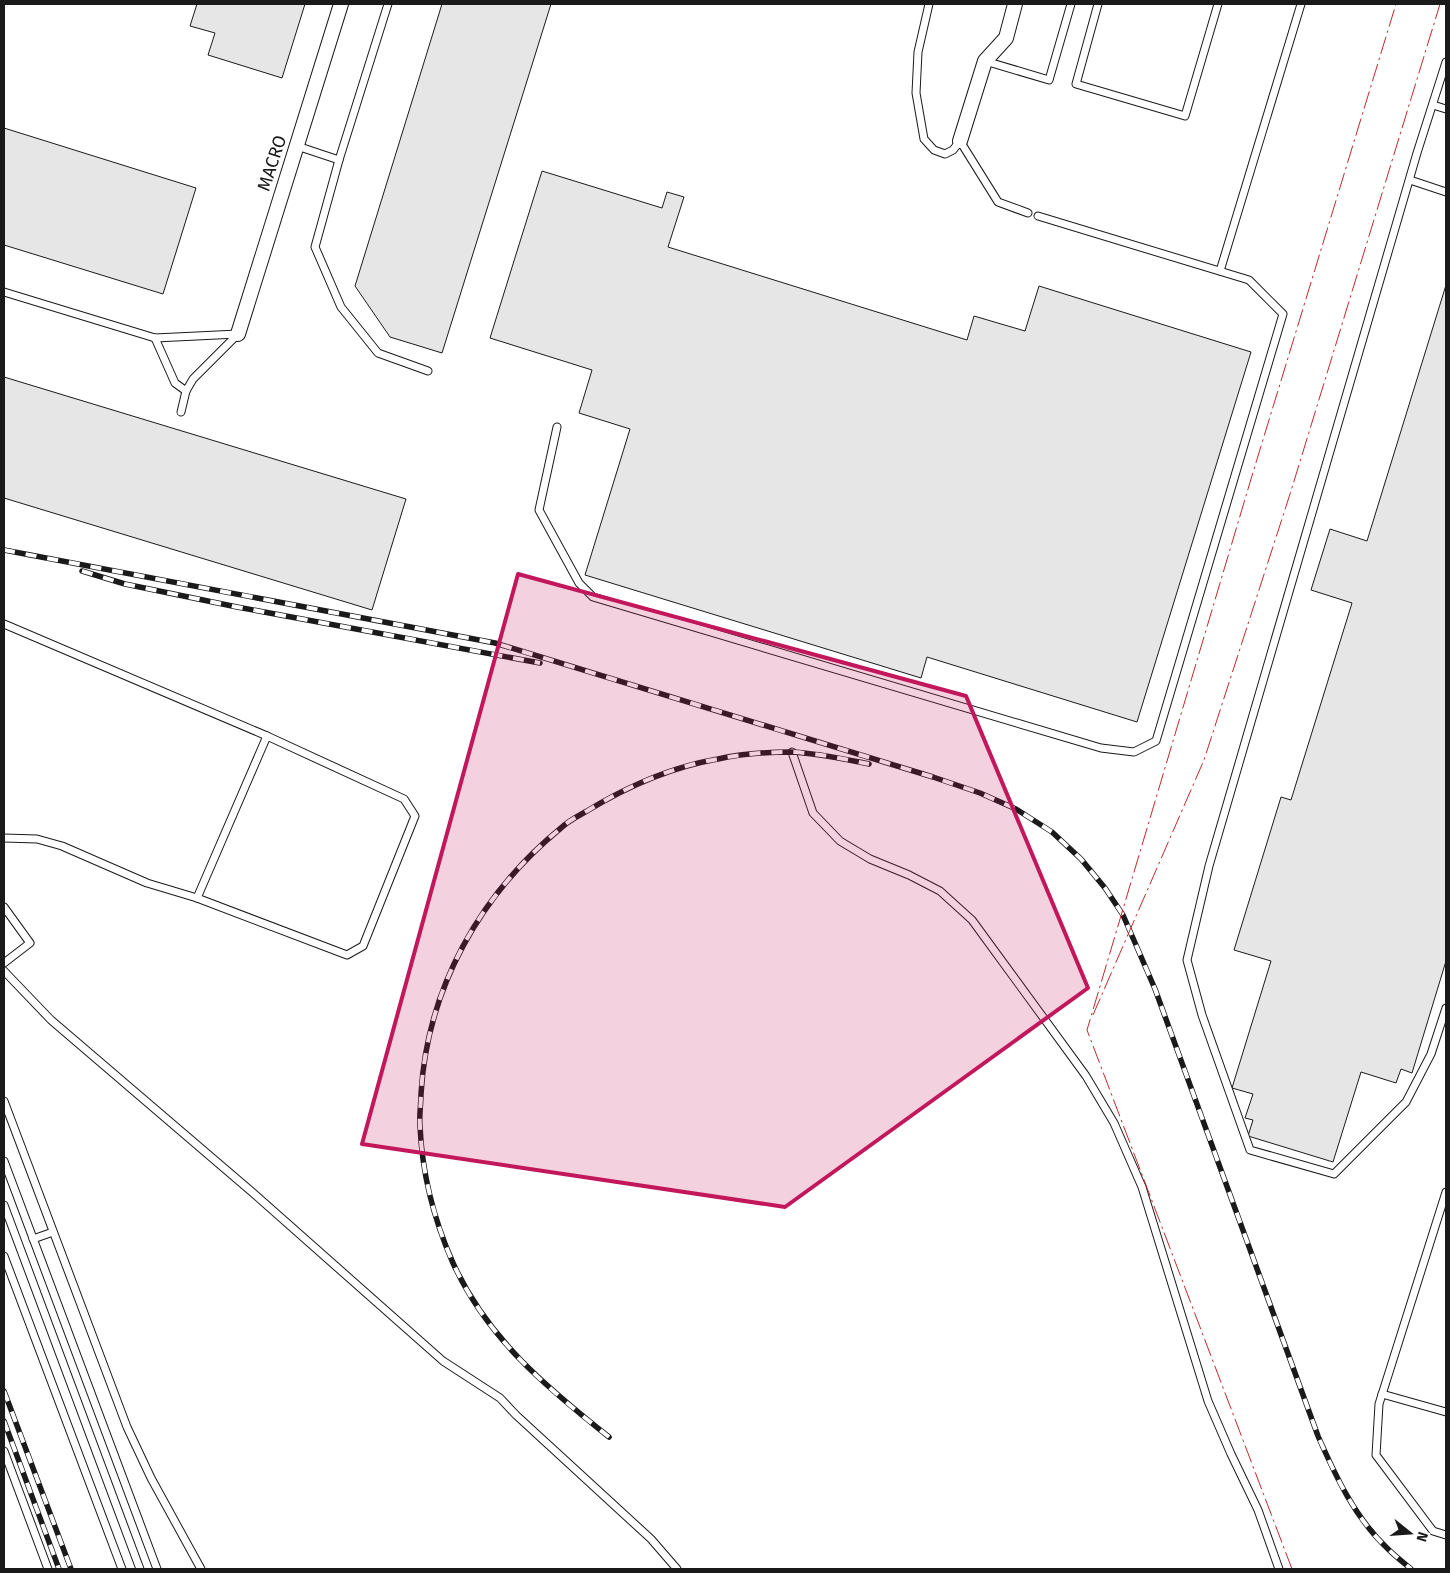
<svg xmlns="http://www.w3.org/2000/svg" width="1450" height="1573" viewBox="0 0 1450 1573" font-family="'Fira Sans',sans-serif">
	<rect width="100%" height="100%" fill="#fff"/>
	<g fill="#e6e6e6" stroke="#1a1a1a">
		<polygon points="197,4 305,4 282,78 208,55 215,33 190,26"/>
		<polygon points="442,4 551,4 442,353 390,337 355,286"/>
		<polygon points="4,128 196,188 163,294 4,245"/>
		<polygon points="542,171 662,208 667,192 684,197 668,247 967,340 974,316 1025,331 1039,286 1251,352 1137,722 927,657 921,678 585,575 630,429 579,413 592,370 490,338"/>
		<polygon points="1446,285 1446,961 1412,1073 1401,1069 1396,1083 1361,1072 1333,1162 1248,1136 1253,1120 1245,1118 1253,1094 1232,1088 1271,961 1234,950 1281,797 1291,800 1352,603 1311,590 1330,529 1367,541"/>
		<polygon points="4,377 406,499 372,610 4,498"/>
	</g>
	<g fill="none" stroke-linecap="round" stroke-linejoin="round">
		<defs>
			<g id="service">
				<polyline points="929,4 918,52 916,93 924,139 934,150 945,154 953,150 960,141 998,202 1028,213"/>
				<polyline points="1098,4 1076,84 1185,116 1218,4"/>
				<polyline points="985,61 1049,80 1071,4"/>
				<polyline points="1446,62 1417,153 1209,866 1187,960 1202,1015 1250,1150 1334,1174 1406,1102 1431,1054 1446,1008"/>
				<polyline points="1433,105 1446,109"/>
				<polyline points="297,146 339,160 388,4"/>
				<polyline points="339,160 315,247 341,307 378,353 428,371"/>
				<polyline points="1410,180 1446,192"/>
				<polyline points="1220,271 1301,4"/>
				<polyline points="4,292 155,338 238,334"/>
				<polyline points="155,338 175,383 186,391 193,379 238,334"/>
				<polyline points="181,412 186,391"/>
				<polyline points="557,427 539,510 579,583 593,597 1101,748 1134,752 1156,741 1283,314 1249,280 1038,216"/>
				<polyline points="4,624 267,736 404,799 415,816 363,946 347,955 197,898 147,883 62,846 37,839 4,838"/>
				<polyline points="792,752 813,813 840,841 870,859 909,875 940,891 972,920 1086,1076 1114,1123 1142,1187 1208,1401 1231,1454 1258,1510 1279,1569"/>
				<polyline points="197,898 267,736"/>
				<polyline points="4,907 30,943 4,963"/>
				<polyline points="4,971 51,1020 252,1192 443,1361 500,1398 516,1415 651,1539 677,1569"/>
				<polyline points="4,1101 127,1427 151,1478 201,1569"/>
				<polyline points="4,1161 157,1569"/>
				<polyline points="1446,1192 1379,1404 1376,1455 1433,1531 1446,1535"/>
				<polyline points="4,1205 140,1569"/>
				<polyline points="33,1239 53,1232"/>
				<polyline points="4,1256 122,1569"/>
				<polyline points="1382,1394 1446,1412"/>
				<polyline points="4,1451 48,1569"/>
			</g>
			<g id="minor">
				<polyline points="960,141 985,61 1006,38 1015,4"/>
				<polyline points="238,334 341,4"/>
			</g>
		</defs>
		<use href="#service" stroke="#1a1a1a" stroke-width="9"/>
		<use href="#minor" stroke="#1a1a1a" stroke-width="16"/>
		<use href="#service" stroke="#fff" stroke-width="7"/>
		<use href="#minor" stroke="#fff" stroke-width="14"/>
		<defs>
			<g id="rail">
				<path d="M 4,550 L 495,643 L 933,777 L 980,793 L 1016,809 L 1052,832 L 1081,859 L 1105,888 L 1123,915 L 1155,989 L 1318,1436 C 1336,1477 1355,1518 1388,1549 C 1395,1556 1404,1563 1411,1569"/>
				<polyline points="82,571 125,584 237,607 540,663"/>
				<polyline points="4,1391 71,1569"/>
				<polyline points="4,1421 59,1569"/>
				<path d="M 609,1437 C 546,1387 487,1338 453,1263 C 434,1220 422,1173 420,1126 C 419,1115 421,1105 421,1094 C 427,989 480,894 561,828 C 568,821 578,816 587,811 C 628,786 671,767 718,759 C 741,754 767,752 791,752 C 817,753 844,759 869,764"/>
			</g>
		</defs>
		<use href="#rail" stroke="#1a1a1a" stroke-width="5.5"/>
		<use href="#rail" stroke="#fff" stroke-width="4" stroke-dasharray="11" stroke-linecap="butt"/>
		<g stroke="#c62828" stroke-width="1" stroke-dasharray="18 4 2.5 4" stroke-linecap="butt">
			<polyline points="1093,1015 1204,760 1291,491 1440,4"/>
			<polyline points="1292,1569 1087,1030 1251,479 1396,4"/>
		</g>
	</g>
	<path fill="#c2185b" fill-opacity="0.2" stroke="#c2185b" stroke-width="4" stroke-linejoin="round" d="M 518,574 L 966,696 L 1088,988 L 785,1207 L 362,1144 Z"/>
	<g text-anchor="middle" stroke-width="4" stroke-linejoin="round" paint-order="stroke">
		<g font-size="18" fill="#1a1a1a" stroke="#fff">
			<text transform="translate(272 163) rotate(-72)" y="6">MACRO</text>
		</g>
	</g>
	<rect width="1450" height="1573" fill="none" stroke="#1a1a1a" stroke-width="10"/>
	<g transform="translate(1410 1533) rotate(107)" stroke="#ffffff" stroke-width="4" paint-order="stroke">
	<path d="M0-4L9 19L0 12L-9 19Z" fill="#1a1a1a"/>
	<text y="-8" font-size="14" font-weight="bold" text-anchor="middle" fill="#1a1a1a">N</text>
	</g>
</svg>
